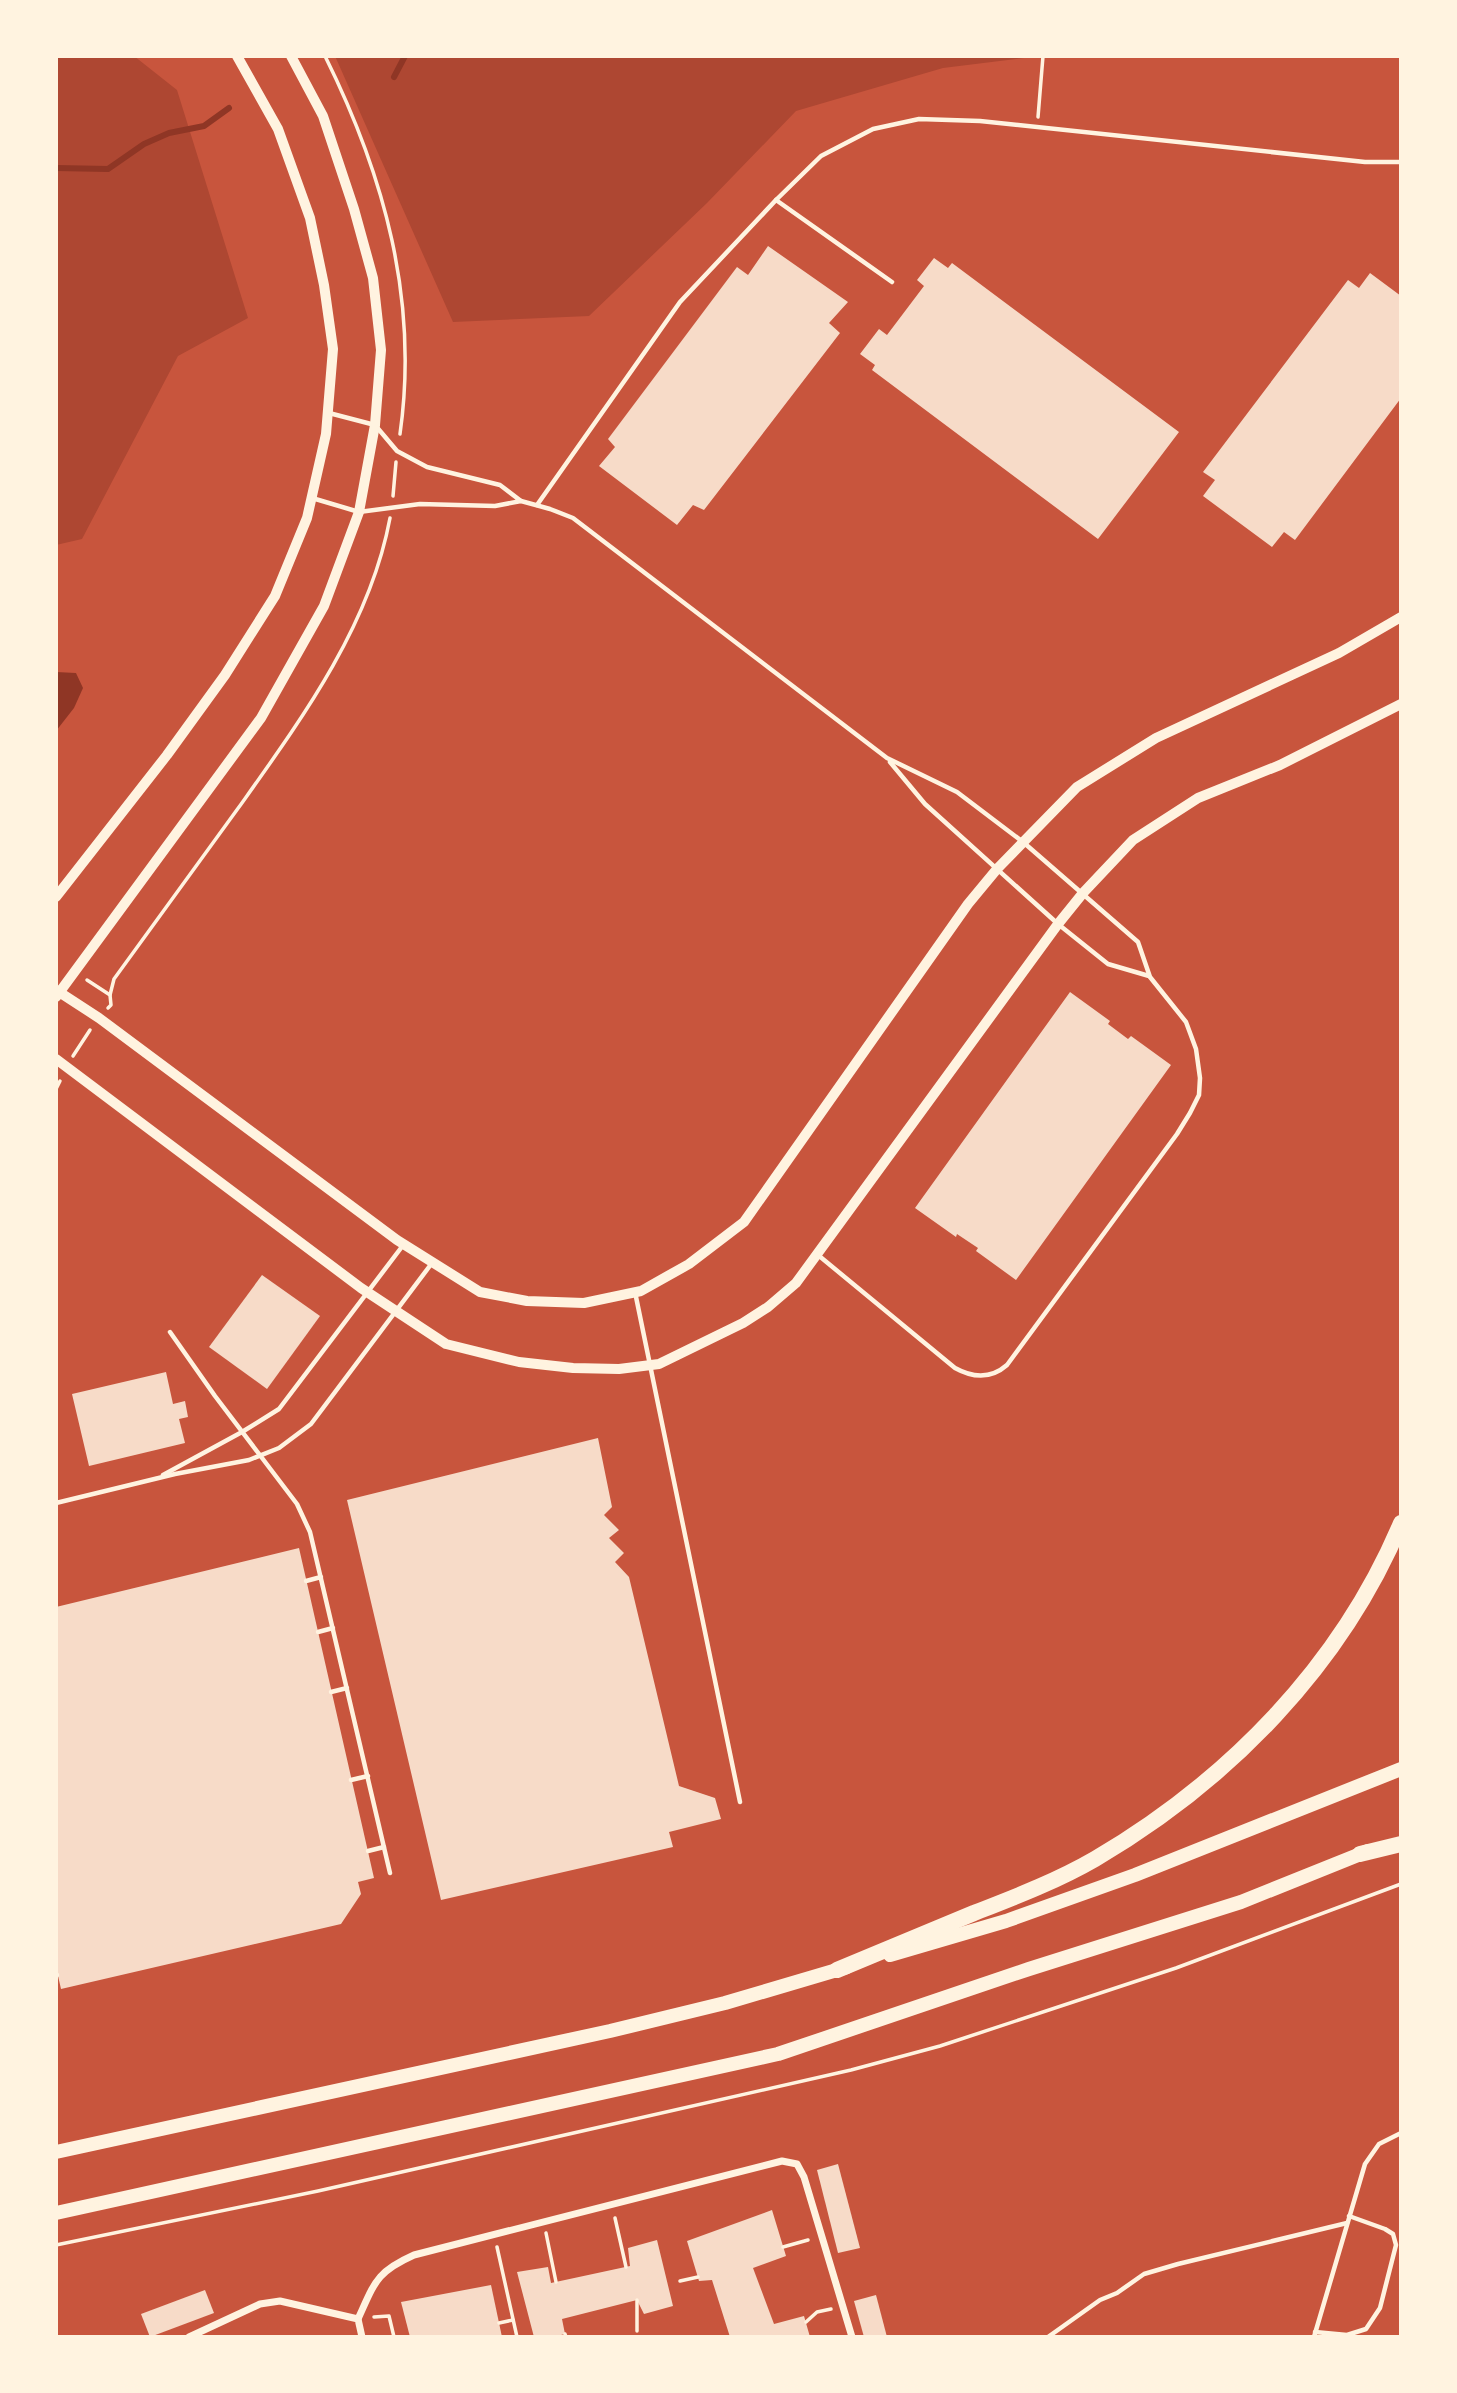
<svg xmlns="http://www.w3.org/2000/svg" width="1457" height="2393" viewBox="0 0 1457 2393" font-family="Overpass,sans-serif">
	<rect width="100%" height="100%" fill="#c8553d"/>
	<g fill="#ae4732">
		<polygon points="56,56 134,56 177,90 248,318 178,356 82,539 56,545"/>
		<polygon points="335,56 1040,56 943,68 796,111 707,203 589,316 453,322"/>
	</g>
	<polygon fill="#8f3625" points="56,672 76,673 83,688 74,708 56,731"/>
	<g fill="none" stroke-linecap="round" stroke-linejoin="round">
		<g stroke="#8f3625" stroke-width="6">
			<polyline points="394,77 405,56"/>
			<polyline points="56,168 108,169 144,144 169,133 204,126 229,108"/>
		</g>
	</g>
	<g fill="#f7dbc8">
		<polygon points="768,246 848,302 829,323 840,333 704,510 693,505 677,525 599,466 615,447 608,439 737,267 748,275"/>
		<polygon points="934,258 948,268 952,263 1179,432 1098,539 872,370 875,365 860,354 879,329 887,335 924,286 917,280"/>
		<polygon points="1370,273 1401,296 1401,398 1295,540 1284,532 1272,547 1203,496 1215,480 1203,472 1348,280 1359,288"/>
		<polygon points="1070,992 1110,1021 1108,1024 1128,1039 1131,1036 1171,1065 1016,1280 976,1251 978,1248 957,1234 956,1237 915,1208"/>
		<polygon points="262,1275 320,1316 267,1389 209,1347"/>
		<polygon points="166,1372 173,1404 185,1401 188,1417 179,1419 185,1443 89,1466 72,1394"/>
		<polygon points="598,1438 612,1507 604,1515 619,1530 609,1538 624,1553 615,1562 629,1577 679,1786 715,1798 721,1819 669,1832 673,1847 441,1900 347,1500"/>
		<polygon points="299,1548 374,1878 358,1882 361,1894 341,1924 61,1989 56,1967 56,1607"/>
		<polygon points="838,2164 860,2248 838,2253 817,2170"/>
		<polygon points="772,2210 786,2256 753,2268 774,2324 804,2316 810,2337 730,2337 712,2280 699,2281 687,2241"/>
		<polygon points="657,2240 673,2306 644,2314 637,2300 562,2319 565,2334 553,2337 534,2337 517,2272 548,2267 551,2283 630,2266 628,2248"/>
		<polygon points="491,2285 502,2337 410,2337 401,2302"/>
		<polygon points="205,2290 214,2313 150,2337 141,2314"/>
		<polygon points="876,2295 887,2337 864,2337 854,2301"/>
	</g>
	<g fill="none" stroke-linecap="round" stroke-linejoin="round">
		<g stroke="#fff3e0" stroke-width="3.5">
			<path d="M 325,56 C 384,175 419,300 400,434"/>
			<polyline points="1038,117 1043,56"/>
			<polyline points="393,496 396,462"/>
			<polyline points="87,980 110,995 111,1005 108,1008"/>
			<path d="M 110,995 L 114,979 C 156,922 197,864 239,807 C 301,720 370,626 390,518"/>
			<polyline points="73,1056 90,1030"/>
			<polyline points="56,1089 60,1081"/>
			<polyline points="615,2218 626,2267"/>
			<polyline points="546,2233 556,2282"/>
			<polyline points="56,2245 318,2191 851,2070 940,2046 1176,1968 1401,1884"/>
			<polyline points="497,2247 517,2337"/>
			<polyline points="783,2247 808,2240"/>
			<polyline points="680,2281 698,2277"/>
			<polyline points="374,2317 389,2316 394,2337"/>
			<polyline points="806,2322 817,2312 831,2309"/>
			<polyline points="499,2323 513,2320"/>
			<polyline points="637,2331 637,2300"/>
			<polyline points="565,2334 566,2337"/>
		</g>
		<g stroke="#fff3e0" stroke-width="4.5">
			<polyline points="776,200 892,282"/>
			<polyline points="312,498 359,512 420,504 495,506 521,501 500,485 427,467 397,451 375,425 329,413"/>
			<path d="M 521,501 L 550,509 L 573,518 L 887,758 L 957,792 L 1023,842 L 1138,942 L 1150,977 L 1186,1022 L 1196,1049 L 1200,1078 L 1199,1095 L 1190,1113 L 1177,1134 L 1007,1365 C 991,1379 973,1378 955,1368 L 818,1255"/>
			<polyline points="537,505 680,302 776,200 821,156 873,129 919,119 980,121 1365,162 1401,162"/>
			<polyline points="890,762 925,804 1058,924 1108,964 1149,976"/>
			<polyline points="635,1292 740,1802"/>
			<polyline points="170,1332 215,1396 297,1504 310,1532 390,1873"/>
			<polyline points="163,1475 242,1432 279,1409 404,1244"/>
			<polyline points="56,1503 175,1474 249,1460 279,1448 311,1424 432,1263"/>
			<polyline points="306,1581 321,1577"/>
			<polyline points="318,1632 333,1628"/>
			<polyline points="331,1692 347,1688"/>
			<polyline points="351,1780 368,1776"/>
			<polyline points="368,1851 384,1847"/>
			<polyline points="56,1975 57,1975"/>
			<polyline points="1315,2332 1347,2335 1366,2329 1380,2308 1396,2245 1393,2234 1385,2229 1349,2216"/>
			<polyline points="1048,2337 1100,2300 1117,2293 1144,2274 1178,2264 1347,2223"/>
			<polyline points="1314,2337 1365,2164 1379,2144 1401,2133"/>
		</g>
		<g stroke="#fff3e0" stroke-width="7">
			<path d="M 358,2319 C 375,2282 376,2272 414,2255 L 782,2161 L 797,2164 L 804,2177 L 852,2337"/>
			<polyline points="189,2337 260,2304 280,2301 358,2319 362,2337"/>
		</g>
		<g stroke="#fff3e0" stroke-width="10">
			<polyline points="56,897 167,755 225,675 275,596 307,518 326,434 333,349 324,285 310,218 278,129 237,56"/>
			<polyline points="56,990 99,1018 397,1240 480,1292 527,1301 584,1303 641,1291 689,1264 744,1222 968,904 997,869 1077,787 1156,738 1339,653 1401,617"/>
			<polyline points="56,997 261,718 324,606 359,512 375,425 381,350 373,278 354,209 323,116 291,56"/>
			<polyline points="56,1059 361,1288 446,1344 519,1362 573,1368 619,1369 659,1364 743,1323 768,1307 796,1283 1058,924 1083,893 1133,840 1198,798 1280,765 1401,704"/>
		</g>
		<g stroke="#fff3e0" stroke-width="14">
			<polyline points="890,1955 1006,1921 1135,1875 1401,1769"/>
			<polyline points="56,2152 610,2031 725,2003 847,1967"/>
			<polyline points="56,2213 778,2054 1029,1969 1241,1902 1368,1851"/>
		</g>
		<g stroke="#fff3e0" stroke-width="16">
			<polyline points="1360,1854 1401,1844"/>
			<path d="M 837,1970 C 883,1951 928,1932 974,1913 C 1015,1897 1057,1881 1095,1859 C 1228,1781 1341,1666 1401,1523"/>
		</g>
	</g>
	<rect width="1457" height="2393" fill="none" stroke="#fff3e0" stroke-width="116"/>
</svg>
